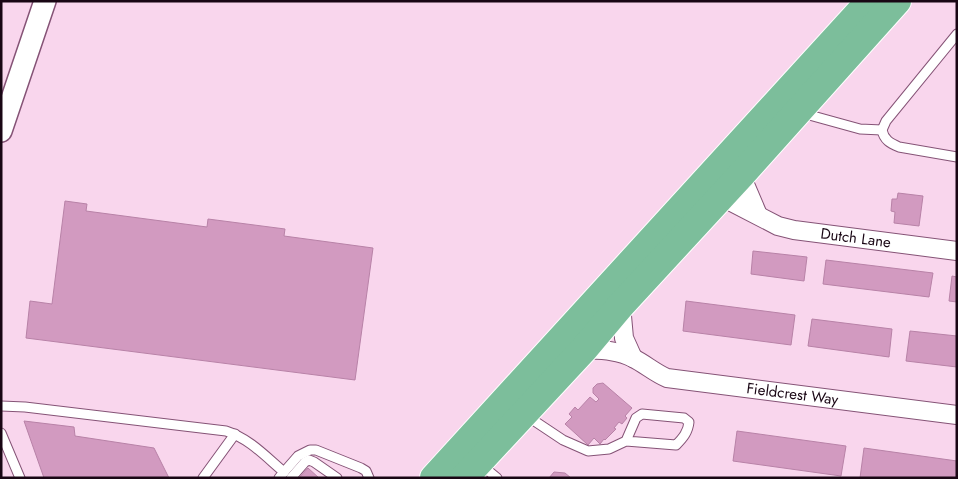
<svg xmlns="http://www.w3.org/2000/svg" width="958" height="479" viewBox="0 0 958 479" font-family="Jost,sans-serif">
	<rect width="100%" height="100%" fill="#f9d6ed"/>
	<g fill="#d29ac0" stroke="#b882a7">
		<polygon points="898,193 923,196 919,226 894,223 895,212 891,211 892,199 897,199"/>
		<polygon points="65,201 87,204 86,211 207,227 208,219 285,229 284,236 373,248 355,380 26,338 30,301 52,304"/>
		<polygon points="753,251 807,257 804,281 751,274"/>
		<polygon points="826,260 933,273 929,297 823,284"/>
		<polygon points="952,276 957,277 957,302 949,301"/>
		<polygon points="686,301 795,315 791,345 683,331"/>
		<polygon points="812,319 892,329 889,357 808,346"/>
		<polygon points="910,331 957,336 957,367 906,361"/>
		<polygon points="603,383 632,408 625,416 627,418 622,424 619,422 614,428 616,429 605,440 604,439 600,444 594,438 588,445 565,424 572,417 569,414 575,407 578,410 590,397 596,402 599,399 593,393 593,388 597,384"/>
		<polygon points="24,421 74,427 75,436 154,448 169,478 44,478"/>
		<polygon points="737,431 846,446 841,476 733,461"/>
		<polygon points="864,448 957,461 957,478 860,478"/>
		<polygon points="308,468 319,478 299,478"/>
		<polygon points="554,472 565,473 571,478 549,478"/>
	</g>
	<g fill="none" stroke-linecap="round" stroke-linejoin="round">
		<defs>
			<g id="service">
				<path d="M 957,34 L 886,121 L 882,130 C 884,140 890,143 899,147 L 957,157"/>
				<polyline points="802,113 860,129 882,130"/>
				<path d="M 1,406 L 25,407 L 226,431 C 250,439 265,456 284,472 L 279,478"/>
				<path d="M 527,416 L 563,440 L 588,451 L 609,449 L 626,441 L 676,445 C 683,438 688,432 689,422 L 684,418 L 642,414 L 636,418 L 626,441"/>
				<polyline points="1,433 20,478"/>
				<polyline points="480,464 497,478"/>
				<polyline points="284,472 298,456 310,450 316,450 361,468 366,471 369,478"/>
				<polyline points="203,478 235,434"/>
				<polyline points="291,478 305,462 309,460 314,462 337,478"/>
			</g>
			<g id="minor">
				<polyline points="741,175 758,215"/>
				<path id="s1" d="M 720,196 L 778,226 L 794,230 L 957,251"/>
				<polyline points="621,305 624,338 633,358"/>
				<path id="s2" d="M 584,349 C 600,350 618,350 633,358 C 645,364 655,373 667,378 L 957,415"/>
			</g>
			<polyline id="tertiary" points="1,131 45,1"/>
			<g id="trunk">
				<polyline points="434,478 870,1"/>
				<polyline points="464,478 584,349 621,305 741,175 897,1"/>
			</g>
		</defs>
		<use href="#service" stroke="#855376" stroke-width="11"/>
		<use href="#minor" stroke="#855376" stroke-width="20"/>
		<use href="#tertiary" stroke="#855376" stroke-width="24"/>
		<use href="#trunk" stroke="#fff" stroke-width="30"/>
		<use href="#service" stroke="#fff" stroke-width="9"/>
		<use href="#minor" stroke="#fff" stroke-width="18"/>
		<use href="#tertiary" stroke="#fff" stroke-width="21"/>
		<use href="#trunk" stroke="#7cbe9b" stroke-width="28"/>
	</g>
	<g text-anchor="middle" stroke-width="4" stroke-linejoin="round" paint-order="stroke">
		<g font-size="15" fill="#190614" stroke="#f9d6ed">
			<text dy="5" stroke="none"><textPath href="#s1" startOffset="144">Dutch Lane</textPath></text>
			<text dy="5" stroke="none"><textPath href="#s2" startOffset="216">Fieldcrest Way</textPath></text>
		</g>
	</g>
	<rect width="958" height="479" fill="none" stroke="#190614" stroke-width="5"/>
</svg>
